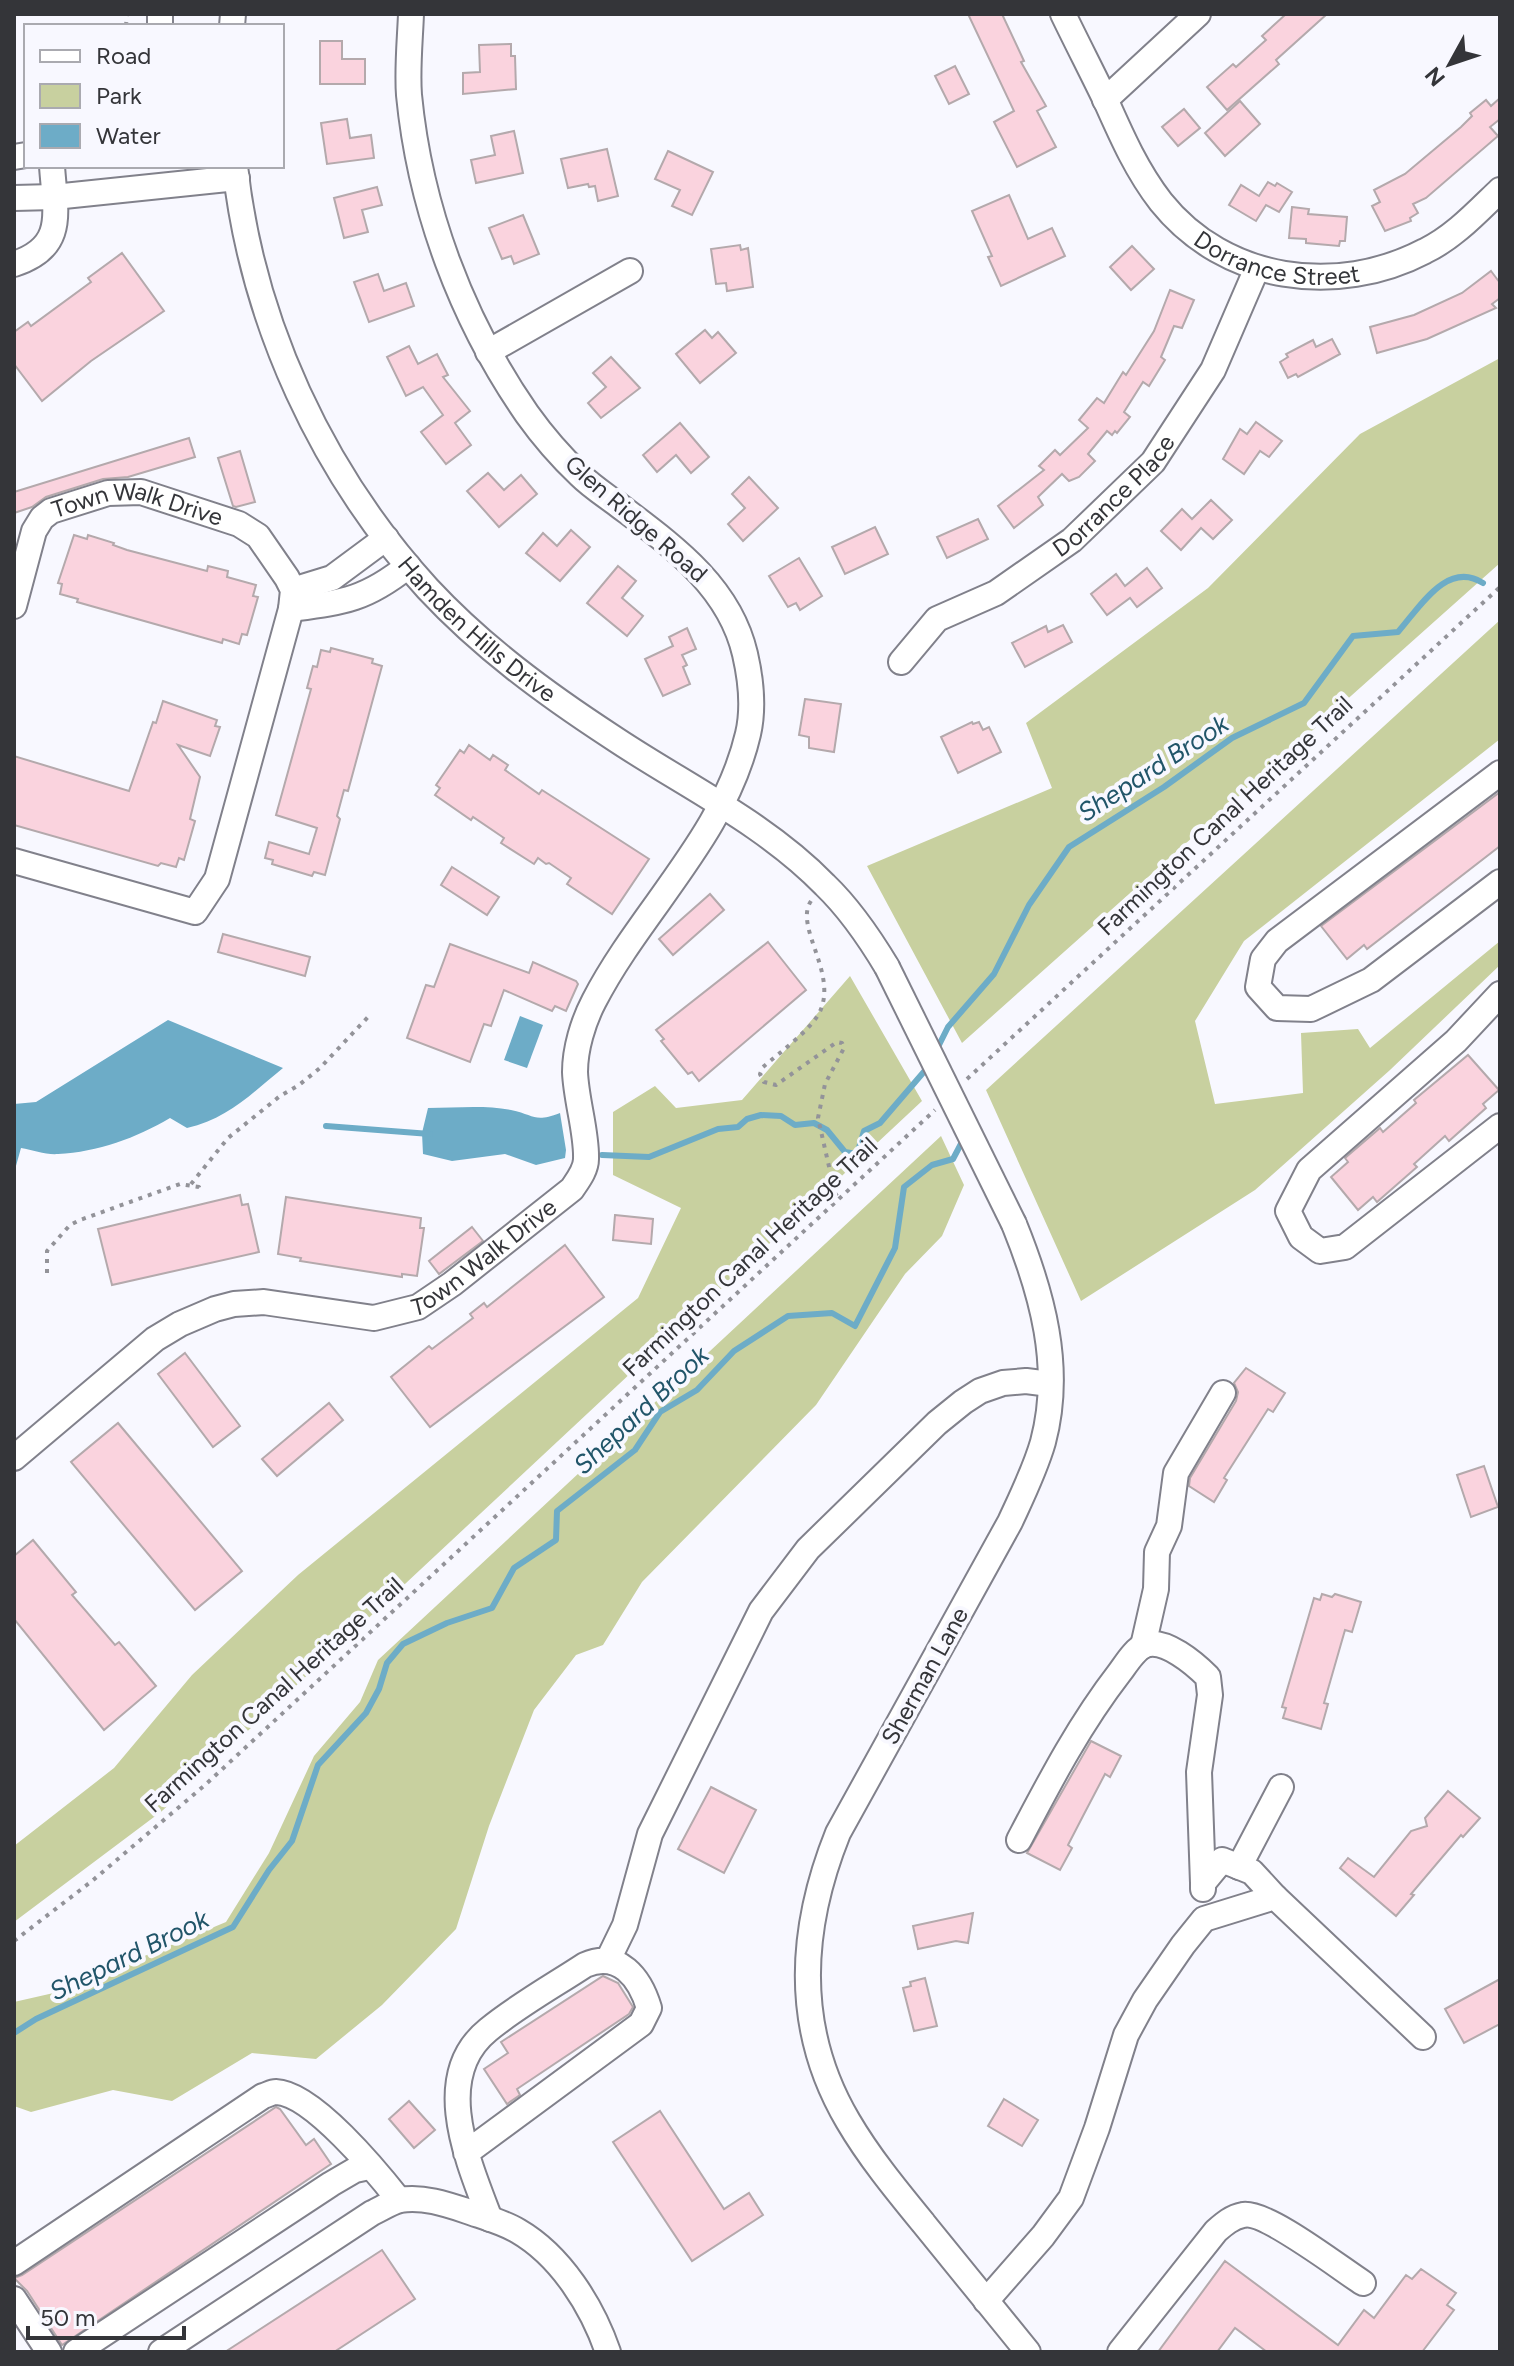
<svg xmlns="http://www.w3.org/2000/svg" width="1514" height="2366" viewBox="0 0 1514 2366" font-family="Figtree,sans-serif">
	<rect width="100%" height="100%" fill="#f8f8ff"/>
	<g fill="#c8d09f">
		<polygon points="1500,358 1500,563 962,1043 867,866 1052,788 1026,723 1208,588 1360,434"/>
		<polygon points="1500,620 1500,739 1244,941 1195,1021 1215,1104 1303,1093 1301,1033 1358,1029 1370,1048 1500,941 1500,965 1390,1070 1255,1190 1081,1301 986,1090"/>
		<polygon points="850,976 922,1101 162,1811 14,1922 14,1846 114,1768 192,1675 298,1575 638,1298 681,1208 613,1175 613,1112 655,1086 676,1108 742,1100"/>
		<polygon points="941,1136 964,1185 942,1236 905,1274 816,1405 642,1582 603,1645 576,1655 534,1710 489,1826 456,1929 382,2005 316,2059 252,2053 172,2101 113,2090 31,2112 14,2106 14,2002 58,1992 226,1922 269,1853 314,1756 360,1702 378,1660"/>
	</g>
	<g fill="#6dacc7">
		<polygon points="520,1016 543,1025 527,1068 504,1060"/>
		<path d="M 168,1020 L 283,1068 C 252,1093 228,1119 187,1128 L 170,1118 C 136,1138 98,1152 58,1154 C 46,1155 33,1150 21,1148 L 14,1173 L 14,1104 L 36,1102 Z"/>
		<path d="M 428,1108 C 455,1108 485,1105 511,1110 C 535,1115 534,1123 560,1113 L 566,1150 L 565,1158 L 536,1165 L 505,1154 L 452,1161 L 423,1154 L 422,1133 Z"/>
	</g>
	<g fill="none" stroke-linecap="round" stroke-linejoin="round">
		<g stroke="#6dacc7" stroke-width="6">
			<path d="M 937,1049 L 948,1027 L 994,974 L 1029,905 L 1069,847 L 1164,787 L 1232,738 L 1304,703 L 1353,636 L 1398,632 C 1420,607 1447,560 1483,583"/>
			<polyline points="326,1126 430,1134"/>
			<polyline points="602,1155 649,1157 718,1129 738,1127 747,1119 761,1115 781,1116 795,1125 814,1123 827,1130 845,1152 857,1154 864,1131 880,1123 928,1067"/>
			<polyline points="14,2033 36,2019 233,1927 269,1870 292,1841 318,1765 366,1713 379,1689 387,1663 403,1644 447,1623 492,1608 514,1568 556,1540 557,1511 635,1450 660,1412 697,1390 734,1351 788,1316 832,1313 855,1326 895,1248 904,1187 932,1165 953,1159 963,1140"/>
		</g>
	</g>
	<g fill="#fad3de" stroke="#b4a9ac" stroke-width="2">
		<polygon points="968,14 1002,14 1024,61 1021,62 1046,106 1037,111 1056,147 1017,167 994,122 1014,111"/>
		<polygon points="1286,14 1327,14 1276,60 1279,64 1227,110 1207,87 1233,64 1236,67 1266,40 1262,36"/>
		<polygon points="320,41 342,41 342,59 365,59 365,84 320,84"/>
		<polygon points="511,44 511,56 515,56 516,89 463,94 463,73 480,72 479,45"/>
		<polygon points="955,66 969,94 949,104 935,76"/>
		<polygon points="1500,98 1500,119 1490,127 1498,136 1426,198 1413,204 1418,213 1410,218 1411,221 1385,231 1372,206 1380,202 1374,190 1405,174 1461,127 1472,116 1470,113 1486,100 1491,106"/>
		<polygon points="1240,101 1260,124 1225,156 1205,133"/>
		<polygon points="1184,109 1200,128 1178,146 1162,127"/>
		<polygon points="347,119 350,138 371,135 374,158 327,164 321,123"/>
		<polygon points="514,131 523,173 476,183 471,160 495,155 491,136"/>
		<polygon points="607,149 618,196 598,201 595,186 589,187 588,184 568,188 561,159"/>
		<polygon points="668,151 713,172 692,215 672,206 680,190 655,179"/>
		<polygon points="1268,182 1275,186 1277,183 1292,192 1279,212 1266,205 1256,221 1229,205 1241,185 1259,196"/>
		<polygon points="377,187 382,205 362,210 368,232 344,238 334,198"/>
		<polygon points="1009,195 1028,239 1052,228 1065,256 1001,286 988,257 992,256 972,211"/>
		<polygon points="1292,207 1309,209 1308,214 1347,217 1345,241 1340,241 1339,246 1306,243 1306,239 1289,238"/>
		<polygon points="523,215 539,254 514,264 511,256 502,259 489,228"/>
		<polygon points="740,245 741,250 748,248 753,287 727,291 726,283 716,284 711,249"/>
		<polygon points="1132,246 1154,269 1131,290 1110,267"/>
		<polygon points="122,253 164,311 91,361 42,401 14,364 14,332 28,322 31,326 91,282 88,278"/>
		<polygon points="1491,271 1500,283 1500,298 1492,304 1496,308 1427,339 1377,353 1370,327 1414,315 1462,293"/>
		<polygon points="378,274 384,291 406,283 414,306 369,322 354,282"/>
		<polygon points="1170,290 1194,300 1182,328 1174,326 1161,357 1165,360 1149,386 1143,382 1124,412 1130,417 1117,433 1115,431 1112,435 1107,431 1088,454 1095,461 1079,477 1069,481 1062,474 1038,497 1043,505 1014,528 998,506 1044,470 1039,466 1055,450 1060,455 1088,428 1079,420 1097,398 1104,403 1123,372 1126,375 1154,331"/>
		<polygon points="705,330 712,338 718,332 736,353 700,383 676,354"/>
		<polygon points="1332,339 1340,354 1298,377 1296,374 1288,378 1280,362 1288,357 1286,354 1313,340 1316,347"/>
		<polygon points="409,346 418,364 437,354 448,375 443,377 470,411 455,423 471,445 446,464 421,432 443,415 423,387 406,396 387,357"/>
		<polygon points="611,357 640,388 601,418 588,403 606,387 593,373"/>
		<polygon points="1256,422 1282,441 1269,457 1260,451 1244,474 1223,459 1240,429 1247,434"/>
		<polygon points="680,423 709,457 691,473 676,455 657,472 643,455"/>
		<polygon points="189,438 195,457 128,477 103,479 46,497 32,507 14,513 14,492"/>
		<polygon points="240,451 255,502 236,507 233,506 218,458"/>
		<polygon points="488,473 504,490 521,475 537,494 499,527 467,491"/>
		<polygon points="749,477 778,508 743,541 728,524 745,508 732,494"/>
		<polygon points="1211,500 1232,520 1213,539 1201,528 1181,550 1161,531 1182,509 1192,519"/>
		<polygon points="978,519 988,539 947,558 937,537"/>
		<polygon points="875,527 888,554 845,574 832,547"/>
		<polygon points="571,530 590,547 560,581 526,553 543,533 557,546"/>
		<polygon points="74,535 87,539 88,535 114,543 113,545 127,550 207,571 208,566 228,571 227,577 256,585 253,596 258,597 247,635 242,634 239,644 223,639 222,643 77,602 78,599 60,594 62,584 58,583"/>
		<polygon points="799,558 822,596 800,610 796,603 788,607 769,576"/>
		<polygon points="618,566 636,581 622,598 643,616 627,636 587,603"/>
		<polygon points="1147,568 1162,588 1137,607 1130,598 1107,615 1091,594 1116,574 1125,586"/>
		<polygon points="1063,625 1072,642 1025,667 1012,643 1046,626 1048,632"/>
		<polygon points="687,628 696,649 682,655 687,665 683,667 690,684 663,696 645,659 673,646 669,637"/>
		<polygon points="331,648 373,659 372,663 382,666 348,791 344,790 337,816 340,819 325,875 314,872 312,876 272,864 273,860 265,858 269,842 309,854 317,828 276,815 311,689 307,688 313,666 317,667 321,650 330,652"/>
		<polygon points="805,699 841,704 834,752 809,748 809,737 799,735"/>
		<polygon points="163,701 217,720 215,726 220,727 210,756 178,745 200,777 190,819 195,821 184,860 179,858 176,867 161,863 158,866 14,825 14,756 129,791 153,722 156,723"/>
		<polygon points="972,722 973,724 979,722 983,730 989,727 1001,752 958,773 941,737"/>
		<polygon points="469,745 490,760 493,755 508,765 505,770 539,794 542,790 649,859 612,914 567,884 571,878 549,863 546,864 538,858 534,864 501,843 504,838 473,817 471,820 435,795 440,788 436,785 460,750 464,753"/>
		<polygon points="1500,792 1500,846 1367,949 1364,945 1347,959 1321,926"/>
		<polygon points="452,867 499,897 487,915 441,885"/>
		<polygon points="710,894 724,910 673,955 659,939"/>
		<polygon points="223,934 310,957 305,976 218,952"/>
		<polygon points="768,942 806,990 699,1081 692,1072 688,1074 661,1041 664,1039 656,1030"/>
		<polygon points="450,944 529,973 533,962 576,981 578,984 566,1011 555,1006 552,1011 504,990 491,1026 484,1024 470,1062 407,1038 426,985 434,987"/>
		<polygon points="1468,1055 1499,1090 1483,1104 1486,1108 1449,1141 1445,1136 1414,1164 1417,1167 1377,1202 1373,1197 1358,1210 1331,1177 1348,1162 1345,1158 1380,1128 1383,1132 1416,1103 1414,1100"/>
		<polygon points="240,1195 242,1205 248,1204 259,1252 112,1285 98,1229"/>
		<polygon points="286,1197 421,1218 420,1228 424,1228 417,1276 402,1274 402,1277 300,1261 301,1258 278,1254"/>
		<polygon points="615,1215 653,1219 651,1244 613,1240"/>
		<polygon points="472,1227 483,1241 439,1274 429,1261"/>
		<polygon points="565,1245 604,1297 430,1427 391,1377 429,1346 432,1349 473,1318 470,1314 484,1303 487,1307"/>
		<polygon points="185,1353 240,1426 213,1447 158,1374"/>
		<polygon points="1246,1368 1285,1393 1273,1412 1268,1409 1224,1478 1227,1480 1214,1502 1189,1486 1190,1478 1236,1401 1238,1392 1234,1383"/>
		<polygon points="329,1403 343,1420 277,1476 262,1459"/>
		<polygon points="118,1423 242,1571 195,1610 71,1462"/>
		<polygon points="1484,1466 1498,1507 1471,1517 1457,1475"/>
		<polygon points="33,1540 76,1592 72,1595 115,1645 119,1642 156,1686 104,1730 14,1619 14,1556"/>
		<polygon points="1322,1594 1332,1597 1335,1594 1361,1602 1352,1632 1345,1630 1324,1703 1328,1704 1321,1729 1283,1718 1286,1708 1282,1707 1314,1598 1320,1600"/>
		<polygon points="1091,1741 1121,1756 1110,1777 1105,1774 1083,1816 1068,1845 1072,1848 1060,1870 1027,1853"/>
		<polygon points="711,1787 756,1810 724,1873 678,1849"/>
		<polygon points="1448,1791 1480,1818 1463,1837 1461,1835 1411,1894 1414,1895 1396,1916 1340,1868 1348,1858 1374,1877 1411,1831 1427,1826 1425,1818"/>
		<polygon points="973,1913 968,1943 956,1941 918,1949 913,1926"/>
		<polygon points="603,1976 618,1983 633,2007 629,2014 517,2089 520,2095 507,2104 484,2069 508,2053 501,2042"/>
		<polygon points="925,1978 937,2026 914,2031 903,1988 911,1986 910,1982"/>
		<polygon points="1500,1979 1500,2024 1464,2043 1445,2009"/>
		<polygon points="1004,2099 1038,2120 1022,2146 988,2126"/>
		<polygon points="409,2101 435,2130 414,2148 389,2119"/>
		<polygon points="276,2107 280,2109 306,2145 314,2139 331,2164 62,2345 27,2291 14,2278 22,2275"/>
		<polygon points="660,2111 724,2209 749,2193 763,2215 692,2261 613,2142"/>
		<polygon points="382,2250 415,2299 334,2352 225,2352"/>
		<polygon points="1225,2261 1338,2345 1364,2310 1374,2318 1406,2275 1412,2279 1421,2269 1456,2293 1447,2305 1454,2310 1422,2352 1267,2352 1235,2328 1217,2352 1158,2352"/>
	</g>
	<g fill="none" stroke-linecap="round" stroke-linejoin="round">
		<defs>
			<g id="minor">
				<path id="s1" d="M 1063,14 C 1077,43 1092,72 1106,101 C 1122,137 1137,171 1161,202 C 1225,282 1337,297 1425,251 C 1454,237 1477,212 1500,190"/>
				<polyline points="160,26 160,14"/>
				<polyline points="232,26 233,14"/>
				<polyline points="1105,100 1198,14"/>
				<polyline points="14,157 26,155"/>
				<path id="s2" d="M 235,166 C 252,322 322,473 428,589 C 482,647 546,694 612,737 C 682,784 765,823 825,885 C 850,909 869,937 887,967"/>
				<polyline points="14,198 54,197 237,178"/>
				<path d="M 14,264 C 67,247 55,212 52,166"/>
				<polyline points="488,352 630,271"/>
				<polyline points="293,590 332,578 386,538"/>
				<path id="s3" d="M 14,606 L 34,531 L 42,518 L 51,511 L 108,493 L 141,492 L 239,524 L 258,536 L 287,578 L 293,590 L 291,609 L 217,879 L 195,912 L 14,861"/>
				<path d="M 291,609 C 344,602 365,600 408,566"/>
				<path id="s4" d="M 901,662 L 937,619 L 996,593 L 1072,540 L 1153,462 L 1213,370 L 1257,268"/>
				<polyline points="1500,773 1277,941 1263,959 1258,987 1277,1008 1311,1009 1371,980 1500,882"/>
				<polyline points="1500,994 1456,1041 1309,1170 1288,1211 1301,1237 1320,1251 1345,1247 1500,1126"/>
				<path d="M 1014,1224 C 1042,1293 1063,1367 1043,1442 C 1035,1470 1022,1496 1010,1522 L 838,1833 C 799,1930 793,2028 848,2121 C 869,2157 897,2191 924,2224 C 959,2267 993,2309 1028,2352"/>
				<path id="s5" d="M 14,1458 L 155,1339 L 180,1324 L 215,1309 L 234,1304 L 264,1302 L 374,1318 L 418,1307 L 452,1284 L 572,1189 C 578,1180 586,1170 586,1159 C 587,1133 576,1100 575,1072 C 575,1049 583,1022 594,1001 C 641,910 724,837 748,734 C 754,708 751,680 745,654 C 729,585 671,545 617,504 C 605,495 591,486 580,475 C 562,458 542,435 527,414 C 462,320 420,209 409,95 C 407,69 410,40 411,14"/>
				<polyline points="1143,1646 1156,1589 1157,1552 1169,1526 1176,1473 1223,1393"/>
				<path d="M 1019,1840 C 1050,1781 1079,1725 1120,1672 C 1126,1664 1135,1649 1145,1645 C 1165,1638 1195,1664 1208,1677 L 1210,1695 L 1199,1772 L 1203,1883"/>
				<polyline points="1239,1867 1281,1787"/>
				<polyline points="1203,1889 1203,1883 1222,1860 1252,1872 1275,1897"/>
				<polyline points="608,1960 625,1925 650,1834 761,1611 808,1549 937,1423 963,1402 980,1391 1003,1383 1026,1381 1050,1384"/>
				<path d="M 466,2153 L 641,2024 L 649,2008 C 640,1978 619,1950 585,1965 C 553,1986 517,2006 488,2030 C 430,2077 469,2163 490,2219"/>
				<path d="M 14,2263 L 263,2096 C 268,2095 271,2092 276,2092 C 312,2093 377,2172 399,2200"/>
				<polyline points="14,2299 49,2352"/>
				<polyline points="986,2301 1043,2236 1071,2198 1097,2128 1126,2035 1145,2000 1183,1945 1204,1919 1275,1897 1423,2037"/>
				<polyline points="76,2352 331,2184 355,2170 369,2167"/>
				<path d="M 161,2352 L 372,2213 C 381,2209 391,2202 400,2200 C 422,2196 446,2204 467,2211 C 484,2217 503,2222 518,2231 C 561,2256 592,2306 608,2352"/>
				<path d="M 1120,2352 L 1216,2231 C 1224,2224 1232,2217 1243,2215 C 1265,2210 1341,2269 1363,2283"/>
			</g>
		</defs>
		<use href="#minor" stroke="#81818b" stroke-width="28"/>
		<g stroke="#939399" stroke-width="4" stroke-dasharray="4 6" stroke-linecap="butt">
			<polyline points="126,26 127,14"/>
			<path d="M 811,901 C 794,926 836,971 821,1009 C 814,1028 779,1053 763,1067 L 760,1074 L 764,1082 L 776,1085 L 837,1042 L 842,1043 L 844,1048 L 825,1084 L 818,1118 L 835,1193 L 839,1199"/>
			<polyline points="967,1079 1500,587"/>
			<polyline points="191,1184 228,1138 280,1096 299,1085 320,1068 368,1017"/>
			<polyline points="47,1273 47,1251 70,1225 80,1220 180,1184 199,1187 201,1193"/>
			<polyline points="14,1941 92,1881 205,1785 935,1110"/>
		</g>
		<use href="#minor" stroke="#fff" stroke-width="24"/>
		<defs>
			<polyline id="minor-bridge" points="887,967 1014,1224"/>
		</defs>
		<use href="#minor-bridge" stroke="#81818b" stroke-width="28" stroke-linecap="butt"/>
		<use href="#minor-bridge" stroke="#fff" stroke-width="24"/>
	</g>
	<g text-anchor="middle" stroke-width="8" stroke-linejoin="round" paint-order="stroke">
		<g font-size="24" fill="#343539" stroke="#f8f8ff">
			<text dy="8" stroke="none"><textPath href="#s1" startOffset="348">Dorrance Street</textPath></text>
			<text dy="8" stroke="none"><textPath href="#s4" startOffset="274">Dorrance Place</textPath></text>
			<text transform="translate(636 519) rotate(41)" y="8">Glen Ridge Road</text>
			<text dy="8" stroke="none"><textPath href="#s3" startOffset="194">Town Walk Drive</textPath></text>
			<text dy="8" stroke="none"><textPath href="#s2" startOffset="536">Hamden Hills Drive</textPath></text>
			<text transform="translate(1225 816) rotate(-43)" y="8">Farmington Canal Heritage Trail</text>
			<text dy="8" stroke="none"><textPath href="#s5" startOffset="540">Town Walk Drive</textPath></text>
			<text transform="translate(750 1257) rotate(-43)" y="8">Farmington Canal Heritage Trail</text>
			<text transform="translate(925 1676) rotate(-61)" y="8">Sherman Lane</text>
			<text transform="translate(274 1695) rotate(-42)" y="8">Farmington Canal Heritage Trail</text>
		</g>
		<g font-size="26" font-style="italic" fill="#215569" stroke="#f8f8ff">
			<text transform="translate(1153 768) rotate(-33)" y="9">Shepard Brook</text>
			<text transform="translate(641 1410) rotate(-43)" y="9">Shepard Brook</text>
			<text transform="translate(129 1955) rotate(-26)" y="9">Shepard Brook</text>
		</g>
	</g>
	<rect width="1514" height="2366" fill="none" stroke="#343539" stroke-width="32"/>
	<rect x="24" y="24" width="260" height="144" fill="#f8f8ff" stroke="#aaaab0" stroke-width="2"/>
	<rect x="40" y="50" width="40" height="12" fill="#ffffff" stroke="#aaaab0" stroke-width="2"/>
	<text x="96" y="64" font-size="24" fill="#343539">Road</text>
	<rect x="40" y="84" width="40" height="24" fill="#c8d09f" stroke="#aaaab0" stroke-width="2"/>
	<text x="96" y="104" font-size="24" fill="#343539">Park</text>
	<rect x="40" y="124" width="40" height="24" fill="#6dacc7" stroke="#aaaab0" stroke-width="2"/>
	<text x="96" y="144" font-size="24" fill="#343539">Water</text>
	<g transform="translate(1450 64) rotate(230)" stroke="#f8f8ff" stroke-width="6" paint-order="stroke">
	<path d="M0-6L14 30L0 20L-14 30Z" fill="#343539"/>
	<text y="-12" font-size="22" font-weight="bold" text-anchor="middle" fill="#343539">N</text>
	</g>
	<path d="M28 2326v12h156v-12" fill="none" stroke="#343539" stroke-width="4"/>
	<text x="40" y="2326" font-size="24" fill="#343539" stroke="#f8f8ff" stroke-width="6" paint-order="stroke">50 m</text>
</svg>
